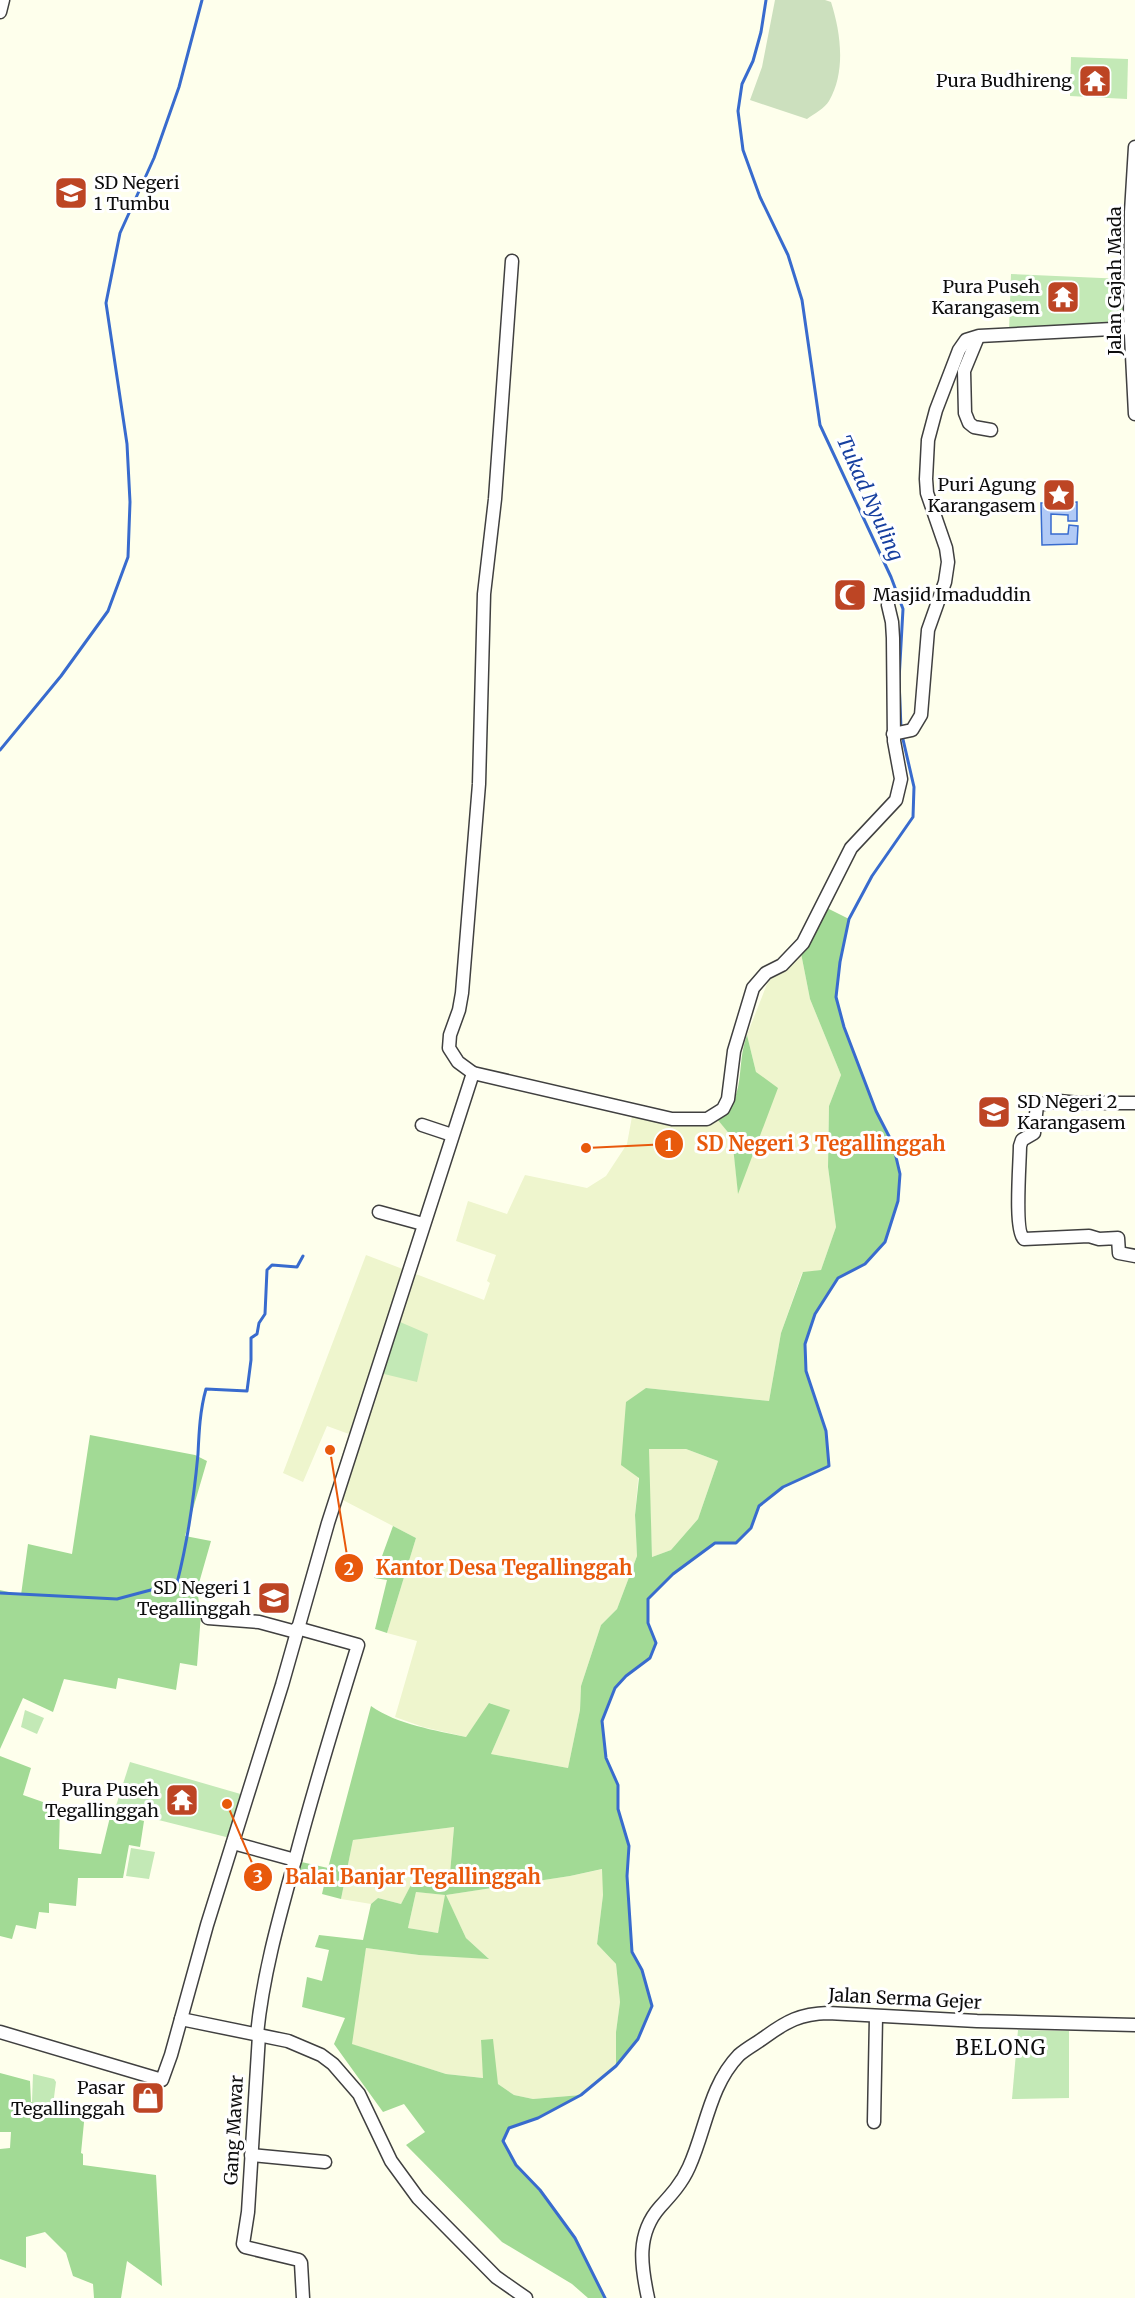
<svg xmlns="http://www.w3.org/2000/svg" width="1135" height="2298" viewBox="0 0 1135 2298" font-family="Merriweather,serif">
	<rect width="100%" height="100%" fill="#feffec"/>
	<g fill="#eef5cd">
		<polygon points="799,943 810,999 841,1075 829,1106 828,1167 836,1227 821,1270 802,1273 781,1333 769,1401 646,1388 635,1515 637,1556 617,1609 601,1625 581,1686 580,1710 568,1768 491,1754 509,1711 490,1703 466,1737 423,1727 395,1717 417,1641 387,1633 416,1538 339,1498 342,1480 335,1477 349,1434 327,1426 303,1482 283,1473 366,1255 484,1300 490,1283 487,1281 496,1255 456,1241 468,1201 507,1214 525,1175 587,1188 606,1176 627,1144 633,1111 717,1119 732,1136 738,1192 756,1072 747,1035 767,984"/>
		<polygon points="648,1449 686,1449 718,1461 698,1519 671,1550 652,1557"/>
		<polygon points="454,1827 449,1885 412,1884 401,1904 378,1898 371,1904 341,1899 353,1840"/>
		<polygon points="603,1869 603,1895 597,1944 616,1964 620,2002 616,2032 616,2066 581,2095 533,2099 514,2095 498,2084 481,2041 484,2078 446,2074 351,2044 366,1948 419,1955 488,1958 466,1938 446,1896 438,1933 408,1928 416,1892 446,1895 570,1876"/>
	</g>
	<g fill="#c3e9b6">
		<polygon points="1071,57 1128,59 1127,99 1070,96"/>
		<polygon points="1011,274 1124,279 1124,326 1009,332"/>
		<polygon points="393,1319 428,1334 417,1382 376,1372"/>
		<polygon points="25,1710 44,1718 37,1734 21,1727"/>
		<polygon points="130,1762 244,1795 230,1838 115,1809"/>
		<polygon points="131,1848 155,1852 149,1879 126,1876"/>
		<polygon points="1018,2030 1069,2031 1069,2098 1012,2099"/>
		<polygon points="33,2074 54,2079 56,2082 53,2105 32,2102"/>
	</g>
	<g fill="#a2da95" fill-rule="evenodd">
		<path d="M 821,905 L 849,919 L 840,962 L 836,997 L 844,1027 L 876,1111 L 893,1144 L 900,1174 L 898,1201 L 885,1242 L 865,1264 L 838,1278 L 815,1314 L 805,1344 L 806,1371 L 826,1431 L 829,1466 L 783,1487 L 759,1506 L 751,1528 L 736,1543 L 715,1543 L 673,1574 L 648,1599 L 648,1623 L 656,1643 L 650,1658 L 626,1676 L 615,1688 L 602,1721 L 606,1758 L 618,1785 L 618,1809 L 629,1846 L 627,1876 L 632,1952 L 642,1970 L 652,2006 L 638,2039 L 616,2066 L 616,2032 L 620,2002 L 616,1964 L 597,1944 L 603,1895 L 602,1869 L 570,1876 L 446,1895 L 466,1938 L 489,1959 L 419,1955 L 366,1948 L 352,2044 L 446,2074 L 483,2078 L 481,2040 L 493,2039 L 498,2084 L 514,2095 L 533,2099 L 581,2095 L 538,2118 L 509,2127 L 503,2141 L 516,2165 L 540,2190 L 575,2238 L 605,2298 L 588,2298 L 572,2284 L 502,2242 L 406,2145 L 425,2132 L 404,2104 L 383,2112 L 334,2044 L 345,2018 L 302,2007 L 307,1977 L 322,1981 L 329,1950 L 315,1947 L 319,1935 L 363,1940 L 371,1904 L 378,1898 L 401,1904 L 412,1883 L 449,1885 L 454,1827 L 353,1840 L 341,1899 L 322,1894 L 325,1881 L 294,1873 L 297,1861 L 328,1868 L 371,1706 C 398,1725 435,1730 466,1737 L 489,1703 L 510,1710 L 491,1754 L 568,1768 L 580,1710 L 581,1686 L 601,1625 L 617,1609 L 637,1556 L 635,1515 L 639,1478 L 621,1465 L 626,1402 L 646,1388 L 769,1401 L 781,1333 L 803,1272 L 821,1270 L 836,1227 L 828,1167 L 829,1106 L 841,1075 L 810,999 L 799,943 ZM 649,1449 L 686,1449 L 718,1461 L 698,1519 L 671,1550 L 652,1557 ZM 416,1892 L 445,1895 L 438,1933 L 408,1928 Z"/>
		<path d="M 747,1035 L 756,1072 L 778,1088 L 738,1194 L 732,1137 L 717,1119 C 748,1098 735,1067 747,1035 Z"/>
		<polygon points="90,1435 195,1455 207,1461 185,1536 211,1541 197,1590 201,1614 197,1666 180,1663 176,1690 118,1678 116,1689 64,1679 53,1712 23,1698 0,1749 0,1590 21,1595 28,1544 72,1554"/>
		<polygon points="393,1526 416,1538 387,1633 375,1629 387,1580 374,1578"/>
		<polygon points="0,1756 31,1768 23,1795 60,1808 59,1849 101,1854 111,1813 144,1821 140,1847 129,1845 123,1878 78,1878 76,1906 49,1903 49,1913 39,1912 36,1929 16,1925 12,1939 0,1936"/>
		<polygon points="0,2073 30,2081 31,2102 85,2112 81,2153 83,2154 83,2165 156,2175 162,2286 127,2261 121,2298 94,2298 93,2284 73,2276 66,2253 45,2232 26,2237 26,2268 0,2259 0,2149 10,2148 11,2132 0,2132"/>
	</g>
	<path fill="#cce0be" d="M 775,0 L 825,0 L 831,2 C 841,33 846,72 829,101 C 825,108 814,114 807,119 L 750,100 L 762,67 Z"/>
	<polygon fill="#b1caf6" stroke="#386bce" stroke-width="1.5" points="1077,502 1077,521 1068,521 1068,515 1051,514 1051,534 1068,534 1069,525 1078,526 1077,544 1042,545 1041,503"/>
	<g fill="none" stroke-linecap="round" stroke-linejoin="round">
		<g stroke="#386bce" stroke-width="3">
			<polyline points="766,0 761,32 753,61 742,84 738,111 743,150 760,197 788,255 802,300 820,425 891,577 903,609 899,680 901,728"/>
			<polyline points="0,750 61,676 108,611 128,557 130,502 127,444 106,303 120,233 154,158 179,87 202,0"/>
			<path d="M 0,1593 L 117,1599 L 177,1583 C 188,1540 194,1497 198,1454 C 199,1432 200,1410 206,1389 L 247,1391 L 251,1360 L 251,1338 L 257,1334 L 259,1323 L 265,1314 L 267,1270 L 272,1265 L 297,1267 L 303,1256"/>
			<polyline points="605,2298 575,2238 540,2190 516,2165 503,2141 509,2128 538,2118 581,2095 616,2066 638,2039 652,2006 642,1970 632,1952 627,1876 629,1846 618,1809 618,1785 606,1758 602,1721 615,1688 626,1676 650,1658 656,1643 648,1623 648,1599 673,1574 715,1543 736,1543 751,1528 759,1506 783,1487 829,1466 826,1431 806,1371 805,1344 815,1314 838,1278 865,1264 885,1242 898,1201 900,1174 893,1144 876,1111 844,1027 836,997 840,962 849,919 872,876 913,817 914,787 902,735"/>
		</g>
		<defs>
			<g id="minor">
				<polyline points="0,12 3,0"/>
				<polyline points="1135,147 1131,212 1130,316 1135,414"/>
				<polyline points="512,261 495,499 484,594 479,784 462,993 459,1010 450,1035 449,1048 458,1062 473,1073 672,1119 707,1119 723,1109 728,1099 734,1051 753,988 766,973 782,965 803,943 851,848 896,800 901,779 894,741 893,638 892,622 888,605"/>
				<polyline points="978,337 964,371 965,413 969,423 974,427 991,430"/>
				<polyline points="893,734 912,730 921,715 928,630 945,582 948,562 946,548 927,493 926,479 928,440 936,410 959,350 966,340 979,336 1131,328"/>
				<path d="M 1135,1103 L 1079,1103 L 1059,1101 L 1037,1105 L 1034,1133 L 1022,1140 L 1020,1146 C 1020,1162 1014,1231 1024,1239 L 1089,1236 L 1099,1239 L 1118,1238 L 1119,1253 L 1135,1256"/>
				<polyline points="422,1125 452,1135"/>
				<polyline points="379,1212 423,1224"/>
				<polyline points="208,1618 259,1622 296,1632"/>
				<polyline points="233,1843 295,1860"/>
				<polyline points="181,2019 288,2041 321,2055 333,2064 359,2094 391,2161 418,2198 496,2277 526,2298"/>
				<polyline points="0,2032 162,2080 171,2055 207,1925 282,1685 328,1523 473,1073"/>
				<path d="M 257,2034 C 263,1974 279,1918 295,1860 C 314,1788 336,1716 358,1645 L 297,1628"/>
				<polyline points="259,2035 248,2212 243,2244 245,2247 299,2260 301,2263 303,2298"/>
				<polyline points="874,2122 876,2017"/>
				<polyline points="251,2155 325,2162"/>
				<path d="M 648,2298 C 641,2266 636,2234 660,2207 C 671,2195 682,2183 689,2167 C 706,2130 709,2086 739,2055 C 747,2048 757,2043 765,2037 C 787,2021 800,2014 828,2013 L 977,2021 L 1135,2025"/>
			</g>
		</defs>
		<use href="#minor" stroke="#404040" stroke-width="15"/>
		<use href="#minor" stroke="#fff" stroke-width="12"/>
	</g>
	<defs>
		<symbol id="temple-square" viewBox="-11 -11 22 22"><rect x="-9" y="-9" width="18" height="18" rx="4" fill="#bd4524" stroke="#fff"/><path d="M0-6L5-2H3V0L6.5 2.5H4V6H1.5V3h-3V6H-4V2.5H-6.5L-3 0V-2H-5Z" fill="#fff"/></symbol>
		<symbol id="school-square" viewBox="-11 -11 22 22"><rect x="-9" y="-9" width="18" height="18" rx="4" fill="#bd4524" stroke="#fff"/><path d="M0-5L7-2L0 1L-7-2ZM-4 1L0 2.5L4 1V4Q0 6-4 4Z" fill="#fff"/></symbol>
		<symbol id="sight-square" viewBox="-11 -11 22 22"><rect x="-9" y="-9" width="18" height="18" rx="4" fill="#bd4524" stroke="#fff"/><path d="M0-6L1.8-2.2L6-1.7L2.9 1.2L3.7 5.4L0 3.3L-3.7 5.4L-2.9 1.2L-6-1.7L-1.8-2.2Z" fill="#fff"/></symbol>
		<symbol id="mosque-square" viewBox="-11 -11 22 22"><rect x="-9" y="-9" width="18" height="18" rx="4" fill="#bd4524" stroke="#fff"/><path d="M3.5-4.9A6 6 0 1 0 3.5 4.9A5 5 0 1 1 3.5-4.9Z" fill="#fff"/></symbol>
		<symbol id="shop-square" viewBox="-11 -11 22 22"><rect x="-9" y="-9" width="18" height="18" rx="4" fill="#bd4524" stroke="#fff"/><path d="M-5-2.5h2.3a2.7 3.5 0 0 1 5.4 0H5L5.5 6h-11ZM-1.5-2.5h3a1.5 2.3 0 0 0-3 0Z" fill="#fff"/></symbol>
	</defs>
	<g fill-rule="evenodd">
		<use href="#temple-square" x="1076" y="62" width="38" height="38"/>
		<use href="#school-square" x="52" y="174" width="38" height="38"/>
		<use href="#temple-square" x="1044" y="278" width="38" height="38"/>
		<use href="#sight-square" x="1040" y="476" width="38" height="38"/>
		<use href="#mosque-square" x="831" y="576" width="38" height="38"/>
		<use href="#school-square" x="975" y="1093" width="38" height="38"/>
		<use href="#school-square" x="255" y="1579" width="38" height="38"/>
		<use href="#temple-square" x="163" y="1781" width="38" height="38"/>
		<use href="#shop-square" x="129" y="2079" width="38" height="38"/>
	</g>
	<g text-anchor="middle" stroke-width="6" stroke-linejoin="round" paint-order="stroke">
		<g font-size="18" fill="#0d0d0d" stroke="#fff" text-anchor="end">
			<text x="1072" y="87">Pura Budhireng</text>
			<text x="94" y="189" text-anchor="start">SD Negeri<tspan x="94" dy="21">1 Tumbu</tspan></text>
			<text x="1040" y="293">Pura Puseh<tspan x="1040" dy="21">Karangasem</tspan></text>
			<text x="1036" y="491">Puri Agung<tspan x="1036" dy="21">Karangasem</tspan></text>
			<text x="873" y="601" text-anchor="start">Masjid Imaduddin</text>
			<text x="1017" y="1108" text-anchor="start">SD Negeri 2<tspan x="1017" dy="21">Karangasem</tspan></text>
			<text x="251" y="1594">SD Negeri 1<tspan x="251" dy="21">Tegallinggah</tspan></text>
			<text x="159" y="1796">Pura Puseh<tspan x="159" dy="21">Tegallinggah</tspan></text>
			<text x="125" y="2094">Pasar<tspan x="125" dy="21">Tegallinggah</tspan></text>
		</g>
		<g font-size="18" fill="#0d0d0d" stroke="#fff">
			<text transform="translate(1115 281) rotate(-90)" y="6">Jalan Gajah Mada</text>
			<text transform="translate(905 1999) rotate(3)" y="6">Jalan Serma Gejer</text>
			<text transform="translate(234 2130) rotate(-87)" y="6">Gang Mawar</text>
		</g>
		<g font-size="20" font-style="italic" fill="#163f9f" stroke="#fff">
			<text transform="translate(870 498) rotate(66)" y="7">Tukad Nyuling</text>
		</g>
		<g font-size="20" letter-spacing="1.5" fill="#0d0d0d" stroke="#fff">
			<text x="1001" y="2055">BELONG</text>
		</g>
	</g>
	<path fill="none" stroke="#e8590c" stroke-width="2" d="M586 1148L669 1144M330 1450L349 1568M227 1804L258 1877"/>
	<g fill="#e8590c" stroke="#fff" stroke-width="2">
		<circle cx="586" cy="1148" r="6"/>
		<circle cx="330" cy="1450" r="6"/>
		<circle cx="227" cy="1804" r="6"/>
		<circle cx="669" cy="1144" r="15"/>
		<circle cx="349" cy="1568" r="15"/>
		<circle cx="258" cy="1877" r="15"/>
	</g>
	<g font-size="18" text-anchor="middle" font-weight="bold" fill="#fff">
		<text x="669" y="1151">1</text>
		<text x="349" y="1575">2</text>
		<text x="258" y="1883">3</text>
	</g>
	<g font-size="20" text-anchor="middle" font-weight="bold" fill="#e8590c" stroke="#fff" stroke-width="6" stroke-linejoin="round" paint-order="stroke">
		<text x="821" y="1151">SD Negeri 3 Tegallinggah</text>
		<text x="504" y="1575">Kantor Desa Tegallinggah</text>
		<text x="413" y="1884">Balai Banjar Tegallinggah</text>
	</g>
</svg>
